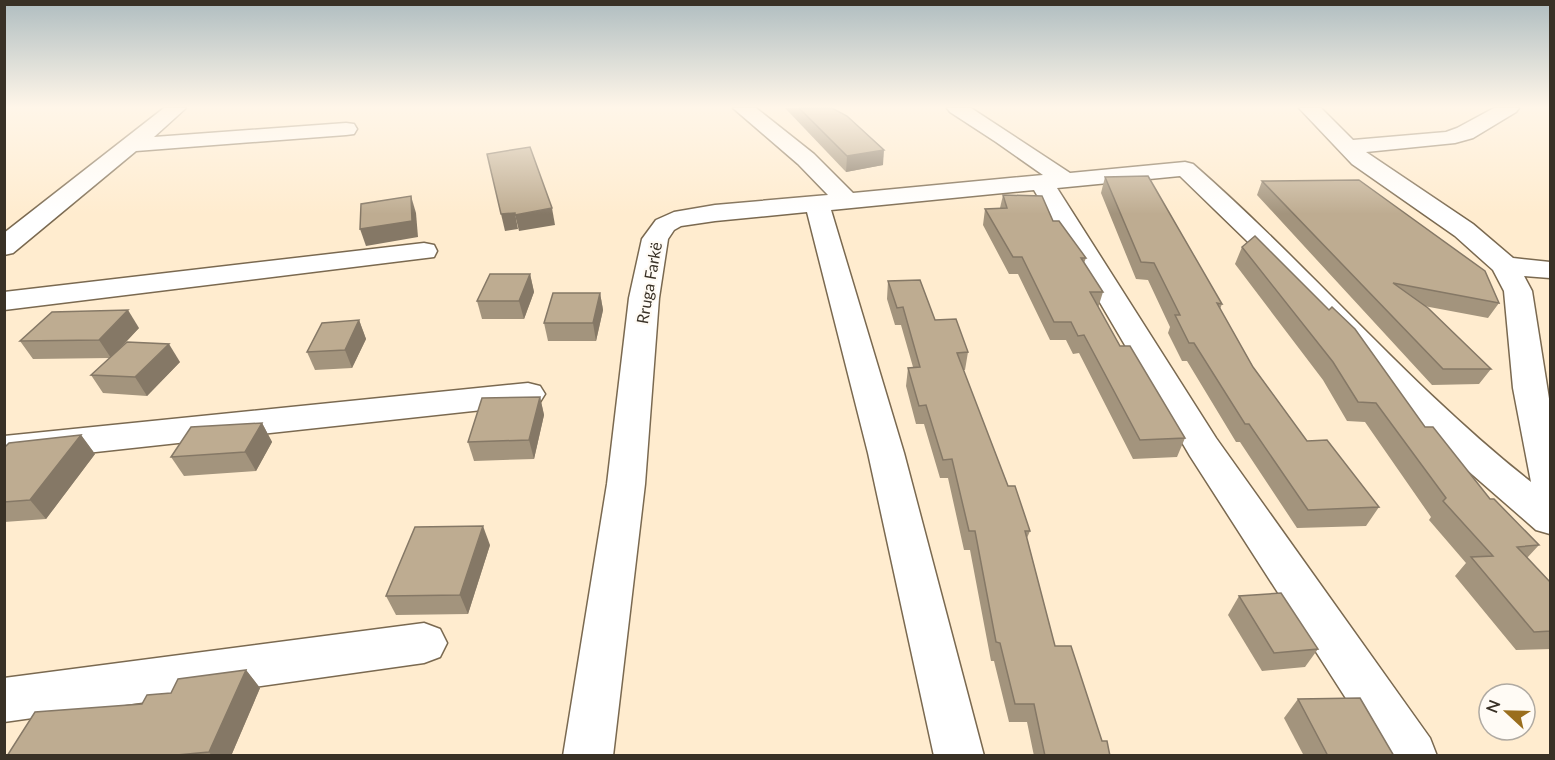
<svg xmlns="http://www.w3.org/2000/svg" width="1555" height="760" viewBox="0 0 1555 760" font-family="Lato,sans-serif">
	<rect width="100%" height="100%" fill="#ffeccf"/>
	<g fill="none" stroke-linecap="round" stroke-linejoin="round">
		<defs>
			<g id="minor">
				<polygon points="164,108 186,108 154,137 346,123 354,124 357,129 354,134 346,135 136,151 13,253 4,255 4,233"/>
				<path d="M 733,108 L 756,108 L 814,154 L 853,193 L 1043,175 L 996,142 L 950,112 L 947,108 L 971,108 L 1070,173 L 1185,162 L 1193,164 C 1310,266 1409,386 1531,482 L 1513,388 L 1504,291 L 1493,270 L 1455,236 L 1352,164 L 1299,108 L 1321,108 L 1353,140 L 1446,132 L 1457,128 L 1494,108 L 1519,108 L 1516,112 L 1473,138 L 1455,143 L 1366,152 L 1473,224 L 1513,258 L 1550,262 L 1550,278 L 1524,276 L 1532,291 L 1550,405 L 1550,534 L 1536,530 L 1450,455 L 1247,241 L 1180,176 L 1057,188 L 1216,438 L 1430,738 L 1437,756 L 1383,756 L 1190,456 L 1034,190 L 831,210 L 904,453 L 984,756 L 934,756 L 868,453 L 807,212 L 715,221 L 681,226 L 674,230 L 668,239 L 659,298 L 645,484 L 613,756 L 563,756 L 607,484 L 629,298 L 642,239 L 656,220 L 674,212 L 715,205 L 828,195 L 798,164 Z"/>
				<polygon points="424,243 434,245 437,251 434,257 4,310 4,292"/>
				<polygon points="528,383 540,386 545,394 540,402 528,405 4,462 4,436"/>
				<polygon points="424,623 440,629 447,643 440,657 424,663 4,722 4,678"/>
			</g>
		</defs>
		<use href="#minor" stroke="#7a6950" stroke-width="3"/>
		<use href="#minor" fill="#fff" fill-rule="evenodd"/>
	</g>
	<g fill="#a3947d">
		<polygon points="785,108 832,108 883,165 846,172"/>
		<polygon points="1105,177 1222,304 1220,309 1253,367 1307,441 1379,507 1366,526 1297,528 1240,442 1236,442 1187,361 1182,361 1168,333 1170,327 1148,280 1136,279 1101,193"/>
		<polygon points="1262,181 1499,303 1488,318 1424,306 1491,369 1479,384 1432,385 1257,195"/>
		<polygon points="1003,195 1053,221 1086,258 1084,263 1103,292 1098,308 1120,346 1185,438 1177,457 1133,459 1079,353 1073,354 1066,340 1050,340 1018,274 1009,274 983,225 985,209 1000,208"/>
		<polygon points="1242,247 1425,427 1490,499 1539,545 1527,558 1551,583 1551,649 1516,650 1455,576 1466,563 1429,520 1431,517 1365,422 1347,421 1323,380 1235,264"/>
		<polygon points="530,274 534,292 524,319 482,319 477,301"/>
		<polygon points="888,281 935,320 968,352 965,370 963,370 1008,486 1030,531 1027,538 1055,646 1102,741 1110,756 1034,756 1027,722 1009,722 994,661 991,661 970,550 964,550 948,478 940,478 924,424 916,424 906,386 908,368 913,367 901,325 895,325 887,299"/>
		<polygon points="600,293 603,310 596,341 548,341 544,323"/>
		<polygon points="359,320 366,339 352,368 315,370 307,352"/>
		<polygon points="139,328 120,348 180,362 147,396 103,393 91,375 110,358 33,359 20,341"/>
		<polygon points="540,397 544,415 534,459 474,461 468,442"/>
		<polygon points="262,423 272,442 256,471 184,476 171,457"/>
		<polygon points="81,435 95,454 46,519 4,522 4,448"/>
		<polygon points="490,545 468,614 396,615 386,596"/>
		<polygon points="1239,596 1318,649 1305,667 1262,671 1228,615"/>
		<polygon points="246,670 260,688 231,756 7,756 171,693"/>
		<polygon points="1298,699 1394,756 1304,756 1284,718"/>
	</g>
	<g fill="#857866">
		<polygon points="884,150 883,165 846,172 847,156"/>
		<polygon points="411,196 416,213 418,237 366,246 360,229"/>
		<polygon points="552,208 555,225 519,231 515,215"/>
		<polygon points="515,213 518,229 505,231 501,214"/>
		<polygon points="530,274 534,292 524,319 519,301"/>
		<polygon points="600,293 603,310 596,341 593,323"/>
		<polygon points="128,310 139,328 111,358 99,340"/>
		<polygon points="359,320 366,339 352,368 345,350"/>
		<polygon points="169,344 180,362 147,396 135,377"/>
		<polygon points="540,397 544,415 534,459 529,440"/>
		<polygon points="262,423 272,442 256,471 245,452"/>
		<polygon points="81,435 95,454 46,519 30,500"/>
		<polygon points="483,526 490,545 468,614 460,595"/>
		<polygon points="246,670 260,688 231,756 212,756 209,752"/>
	</g>
	<g fill="#beac91" stroke="#857866" stroke-width="1.5">
		<polygon points="799,108 832,108 847,116 884,150 847,156"/>
		<polygon points="530,147 552,208 515,215 515,213 501,214 487,154"/>
		<polygon points="1148,176 1222,304 1217,303 1253,367 1307,441 1327,440 1379,507 1308,510 1249,424 1245,424 1194,343 1189,343 1175,315 1180,315 1154,263 1141,262 1105,177"/>
		<polygon points="1359,180 1485,271 1499,303 1393,283 1428,308 1491,369 1443,369 1262,181"/>
		<polygon points="1003,195 1042,196 1053,221 1059,221 1086,258 1081,258 1103,292 1090,292 1120,346 1130,346 1185,438 1140,440 1084,335 1078,336 1071,322 1054,322 1022,257 1013,257 985,209 1007,208"/>
		<polygon points="411,196 412,221 360,229 361,204"/>
		<polygon points="1255,236 1329,310 1332,307 1355,329 1425,427 1433,427 1490,499 1494,499 1539,545 1517,547 1551,583 1551,631 1534,632 1471,557 1493,556 1443,501 1446,498 1376,403 1358,402 1333,362 1242,247"/>
		<polygon points="490,274 530,274 519,301 477,301"/>
		<polygon points="920,280 935,320 956,319 968,352 957,353 1008,486 1015,486 1030,531 1025,531 1055,646 1071,646 1102,741 1107,741 1110,756 1045,756 1034,704 1015,704 1000,643 996,642 975,531 969,531 952,459 943,460 926,405 919,406 908,368 920,367 903,307 897,308 888,281"/>
		<polygon points="553,293 600,293 593,323 544,323"/>
		<polygon points="128,310 99,340 20,341 52,312"/>
		<polygon points="359,320 345,350 307,352 322,323"/>
		<polygon points="127,342 169,344 135,377 91,375"/>
		<polygon points="540,397 529,440 468,442 482,398"/>
		<polygon points="262,423 245,452 171,457 191,427"/>
		<polygon points="81,435 30,500 4,502 4,448 9,443"/>
		<polygon points="483,526 460,595 386,596 415,527"/>
		<polygon points="1281,593 1318,649 1274,653 1239,596"/>
		<polygon points="246,670 209,752 166,756 7,756 35,712 142,704 147,695 171,693 178,679"/>
		<polygon points="1360,698 1394,756 1328,756 1298,699"/>
	</g>
	<linearGradient id="sky" x2="0" y2="1"><stop stop-color="#afbdc0"/><stop offset="0.5" stop-color="#fff6e9"/><stop offset="1" stop-color="#fff6e9" stop-opacity="0"/></linearGradient>
	<rect width="1555" height="214" fill="url(#sky)"/>
	<g text-anchor="middle" stroke-width="4.5" stroke-linejoin="round" paint-order="stroke">
		<g font-size="16" fill="#393126" stroke="#fffbf5">
			<text transform="translate(649 283) rotate(-80)" y="6">Rruga Farkë</text>
		</g>
	</g>
	<rect width="1555" height="760" fill="none" stroke="#393126" stroke-width="12"/>
	<g transform="translate(1507 712) rotate(292)"><circle r="28" fill="#fffbf5" stroke="#b0aaa2" stroke-width="1.5"/>
	<path d="M0-4.5L10 22L0 15L-10 22Z" fill="#9a6e1d"/>
	<text y="-9" font-size="16" font-weight="bold" text-anchor="middle" fill="#393126">N</text>
	</g>
</svg>
